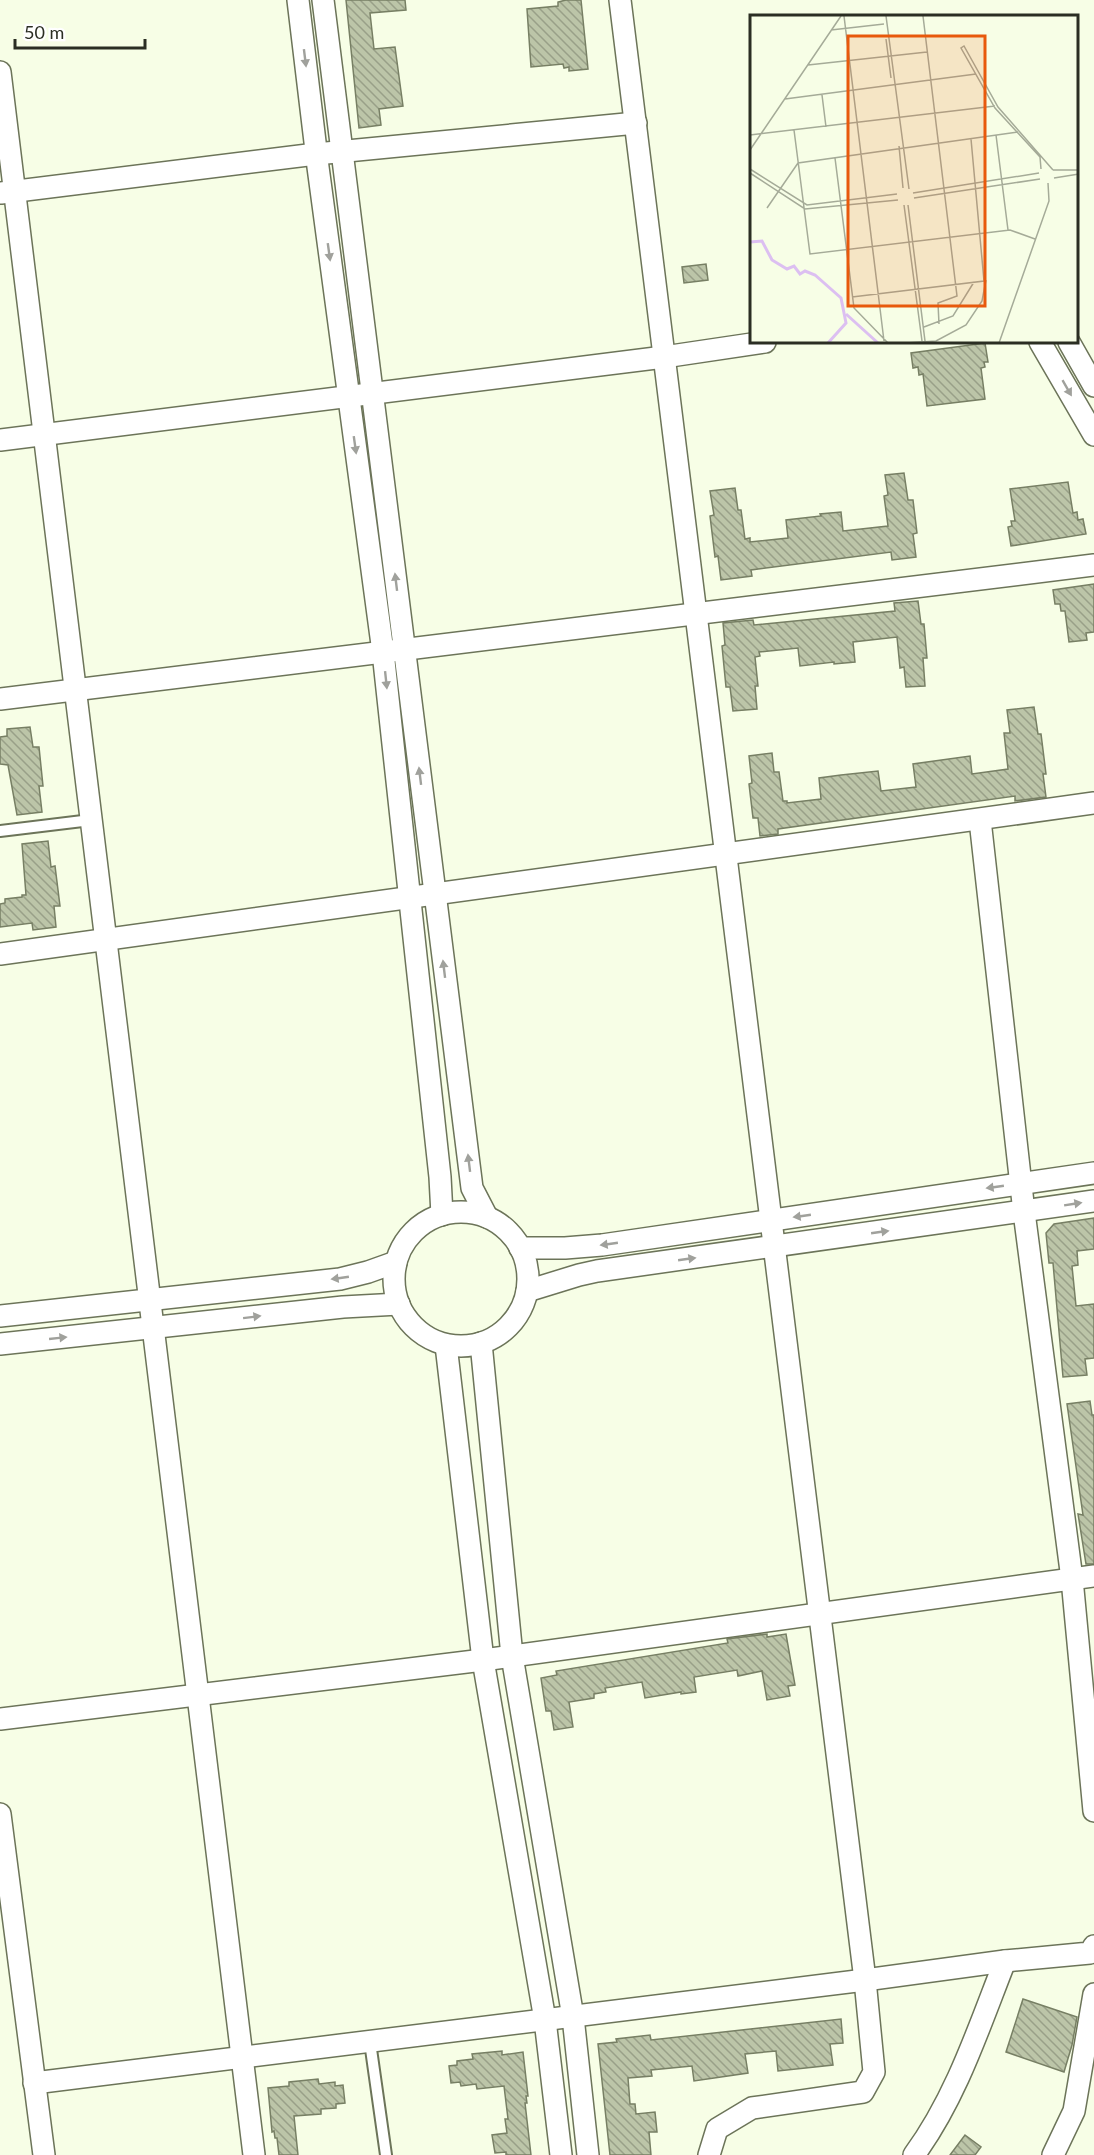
<svg xmlns="http://www.w3.org/2000/svg" width="1094" height="2155" viewBox="0 0 1094 2155" font-family="Lato,sans-serif">
	<defs>
		<pattern id="building-back-hatch" width="6" height="6" patternUnits="userSpaceOnUse" patternTransform="scale(1.5)"><rect width="6" height="6" fill="#bcc5a8"/><path d="M-1 5l2 2M0 0l6 6M5-1l2 2" fill="none" stroke="#99a088"/></pattern>
	</defs>
	<rect width="100%" height="100%" fill="#f7fee6"/>
	<g fill="url(#building-back-hatch)" stroke="#777f64" stroke-width="1.5">
		<polygon points="346,0 405,0 406,10 370,13 374,49 395,47 403,106 379,109 381,125 359,128"/>
		<polygon points="566,0 581,0 588,69 569,71 569,67 564,68 563,64 531,67 527,9 558,6 558,2"/>
		<polygon points="706,264 708,280 684,283 682,267"/>
		<polygon points="985,343 988,362 984,362 985,367 981,368 985,399 927,406 923,374 919,375 918,367 913,368 911,353"/>
		<polygon points="904,473 908,500 913,500 917,533 913,534 916,557 892,560 891,552 751,570 752,576 721,580 718,556 715,557 710,516 714,515 710,491 735,488 738,510 741,510 745,539 750,538 750,542 788,538 786,520 821,516 820,514 841,512 843,531 888,526 884,496 888,495 885,475"/>
		<polygon points="1068,482 1073,513 1077,512 1078,520 1083,519 1086,534 1011,546 1008,527 1012,526 1011,521 1015,521 1010,489"/>
		<polygon points="1094,584 1094,632 1086,633 1087,640 1069,642 1065,611 1061,611 1060,604 1055,604 1053,590"/>
		<polygon points="918,601 921,624 924,624 927,658 923,658 925,686 906,687 904,667 900,668 897,637 853,642 855,662 834,664 834,662 800,666 798,648 759,652 760,656 755,657 758,686 755,686 757,709 733,711 730,687 726,687 722,646 725,645 723,623 753,620 754,625 895,611 894,603"/>
		<polygon points="1034,707 1038,734 1041,734 1046,774 1043,774 1046,797 1015,801 1015,796 778,829 778,834 760,836 758,818 753,818 749,784 752,783 749,756 772,753 774,772 779,772 783,801 787,801 787,803 821,799 819,778 841,775 878,771 881,791 916,787 913,764 970,756 972,774 1008,769 1004,733 1010,733 1007,710"/>
		<polygon points="30,727 33,747 39,747 43,786 39,786 42,812 17,815 8,765 0,764 0,737 7,736 7,729"/>
		<polygon points="48,841 51,867 55,866 60,906 54,906 56,927 33,930 32,923 0,927 0,904 5,903 5,899 22,897 22,895 26,895 22,844"/>
		<polygon points="1094,1218 1094,1249 1077,1251 1078,1265 1072,1266 1076,1306 1094,1304 1094,1358 1085,1359 1087,1375 1063,1377 1053,1263 1049,1263 1046,1233 1054,1224"/>
		<polygon points="1090,1401 1092,1415 1094,1415 1094,1564 1086,1564 1078,1514 1083,1515 1067,1404"/>
		<polygon points="767,1634 767,1637 786,1634 795,1685 788,1686 790,1696 767,1700 762,1671 738,1676 737,1670 694,1677 696,1692 681,1694 681,1692 645,1698 642,1682 605,1688 606,1692 594,1694 594,1698 569,1702 573,1727 554,1730 551,1711 546,1711 541,1678 557,1675 556,1671 728,1643 727,1639"/>
		<polygon points="1023,1999 1077,2017 1072,2045 1064,2072 1006,2052"/>
		<polygon points="841,2019 843,2043 830,2044 833,2065 778,2071 776,2051 745,2054 748,2073 694,2081 692,2066 651,2070 652,2076 628,2078 630,2104 635,2104 636,2114 655,2112 657,2132 649,2132 651,2155 610,2155 598,2044 617,2042 616,2039 650,2035 651,2040"/>
		<polygon points="502,2051 502,2055 523,2052 528,2096 526,2096 527,2103 525,2103 531,2155 506,2155 506,2152 495,2153 492,2135 507,2133 505,2119 508,2119 504,2086 477,2089 476,2084 461,2086 460,2082 451,2083 449,2066 457,2065 457,2061 473,2059 472,2054"/>
		<polygon points="318,2079 319,2084 335,2082 335,2086 343,2085 345,2103 336,2104 336,2108 321,2109 321,2114 294,2116 298,2155 279,2155 277,2138 275,2138 274,2131 272,2132 268,2088 289,2086 289,2082"/>
		<polygon points="965,2135 981,2147 975,2155 950,2155"/>
	</g>
	<g fill="none" stroke-linecap="round" stroke-linejoin="round">
		<defs>
			<g id="lane">
				<polyline points="0,831 91,820"/>
				<polyline points="370,2042 386,2155"/>
			</g>
			<g id="street">
				<polyline points="298,0 318,167 383,652 440,1177 442,1215"/>
				<polyline points="323,0 472,1188 487,1217"/>
				<polyline points="620,0 865,1980 874,2072 863,2092 752,2108 717,2129 709,2155"/>
				<polyline points="0,72 254,2155"/>
				<polyline points="1,193 316,154 636,123"/>
				<polyline points="1040,342 1094,435"/>
				<polyline points="1069,342 1094,386"/>
				<polyline points="0,440 664,357 765,342"/>
				<polyline points="0,699 1094,565"/>
				<polyline points="980,820 1024,1212 1072,1579 1094,1811"/>
				<polyline points="0,954 1094,803"/>
				<circle cx="461" cy="1279" r="67"/>
				<polyline points="520,1248 565,1248 602,1245 1094,1173"/>
				<polyline points="527,1291 579,1275 597,1271 1094,1201"/>
				<polyline points="0,1316 340,1279 368,1272 396,1262"/>
				<polyline points="481,1343 512,1656 573,2017 588,2155"/>
				<polyline points="0,1344 343,1307 399,1304"/>
				<polyline points="446,1345 483,1660 545,2020 561,2155"/>
				<polyline points="0,1719 483,1660 1094,1576"/>
				<polyline points="0,1814 44,2155"/>
				<polyline points="34,2083 865,1980 1005,1961 1090,1953 1094,1946"/>
				<path d="M 914,2155 C 956,2098 979,2027 1005,1961"/>
				<polyline points="1053,2155 1074,2111 1094,1994"/>
			</g>
		</defs>
		<use href="#lane" stroke="#6c7459" stroke-width="14"/>
		<use href="#street" stroke="#6c7459" stroke-width="24"/>
		<use href="#lane" stroke="#fff" stroke-width="10"/>
		<use href="#street" stroke="#fff" stroke-width="21"/>
	</g>
	<defs><path id="oneway-solid" d="M-6-.8H1V-3.2L6.5 0L1 3.2V.8H-6Z" transform="scale(1.5)"/></defs>
	<g fill="#a0a19c">
		<use href="#oneway-solid" transform="translate(305 58) rotate(83)"/>
		<use href="#oneway-solid" transform="translate(329 252) rotate(82)"/>
		<use href="#oneway-solid" transform="translate(1067 388) rotate(60)"/>
		<use href="#oneway-solid" transform="translate(355 445) rotate(82)"/>
		<use href="#oneway-solid" transform="translate(396 582) rotate(-97)"/>
		<use href="#oneway-solid" transform="translate(386 680) rotate(84)"/>
		<use href="#oneway-solid" transform="translate(420 776) rotate(-97)"/>
		<use href="#oneway-solid" transform="translate(444 969) rotate(-97)"/>
		<use href="#oneway-solid" transform="translate(469 1163) rotate(-97)"/>
		<use href="#oneway-solid" transform="translate(995 1187) rotate(172)"/>
		<use href="#oneway-solid" transform="translate(1073 1204) rotate(-9)"/>
		<use href="#oneway-solid" transform="translate(802 1216) rotate(172)"/>
		<use href="#oneway-solid" transform="translate(880 1232) rotate(-8)"/>
		<use href="#oneway-solid" transform="translate(609 1244) rotate(172)"/>
		<use href="#oneway-solid" transform="translate(687 1259) rotate(-8)"/>
		<use href="#oneway-solid" transform="translate(340 1278) rotate(172)"/>
		<use href="#oneway-solid" transform="translate(252 1317) rotate(-7)"/>
		<use href="#oneway-solid" transform="translate(58 1338) rotate(-6)"/>
	</g>
	<g transform="translate(750 15)">
		<rect width="328" height="328" fill="#f7fee6"/>
		<path fill="none" stroke="#dcbff1" stroke-width="3" d="M 0,227 L 12,226 L 22,245 L 37,254 L 44,251 L 50,259 L 55,256 L 65,260 L 91,283 L 96,308 L 78,328M 96,299 L 128,328"/>
		<path fill="none" stroke="#a5ab98" stroke-width="1.5" d="M 94,1 L 134,326M 136,1 L 159,174M 173,1 L 207,281 L 188,288 L 189,309M 81,15 L 134,9M 136,24 L 141,63M 58,50 L 177,37M 72,80 L 76,112M 35,84 L 226,59M 44,115 L 60,239 L 260,215 L 285,224M 0,120 L 245,91M 246,120 L 258,215M 149,131 L 153,173M 0,135 L 91,1M 85,143 L 104,293 L 138,328M 0,154 L 57,190 L 147,179M 291,154 L 290,142 L 245,93 L 211,33 L 214,31 L 248,92 L 303,155M 303,155 L 329,155M 0,158 L 55,194 L 148,185M 304,163 L 329,159M 163,178 L 289,158M 164,183 L 290,164M 154,190 L 172,326M 158,190 L 175,326M 17,193 L 48,148 L 268,117M 102,282 L 234,266 L 221,124M 174,312 L 203,301 L 224,267M 156,328 L 186,326 L 216,310 L 232,286 L 236,265M 249,328 L 299,186 L 298,168"/>
		<path fill="#e8590c" fill-opacity="0.15" stroke="#e8590c" stroke-width="3" d="M 98,21 L 235,21 L 235,291 L 98,291 Z"/>
		<rect width="328" height="328" fill="none" stroke="#2b2e23" stroke-width="3"/>
	</g>
	<path d="M15 39v9h130v-9" fill="none" stroke="#2b2e23" stroke-width="3"/>
	<text x="24" y="39" font-size="18" fill="#2b2e23" stroke="#ffffff" stroke-width="4.5" paint-order="stroke">50 m</text>
</svg>
